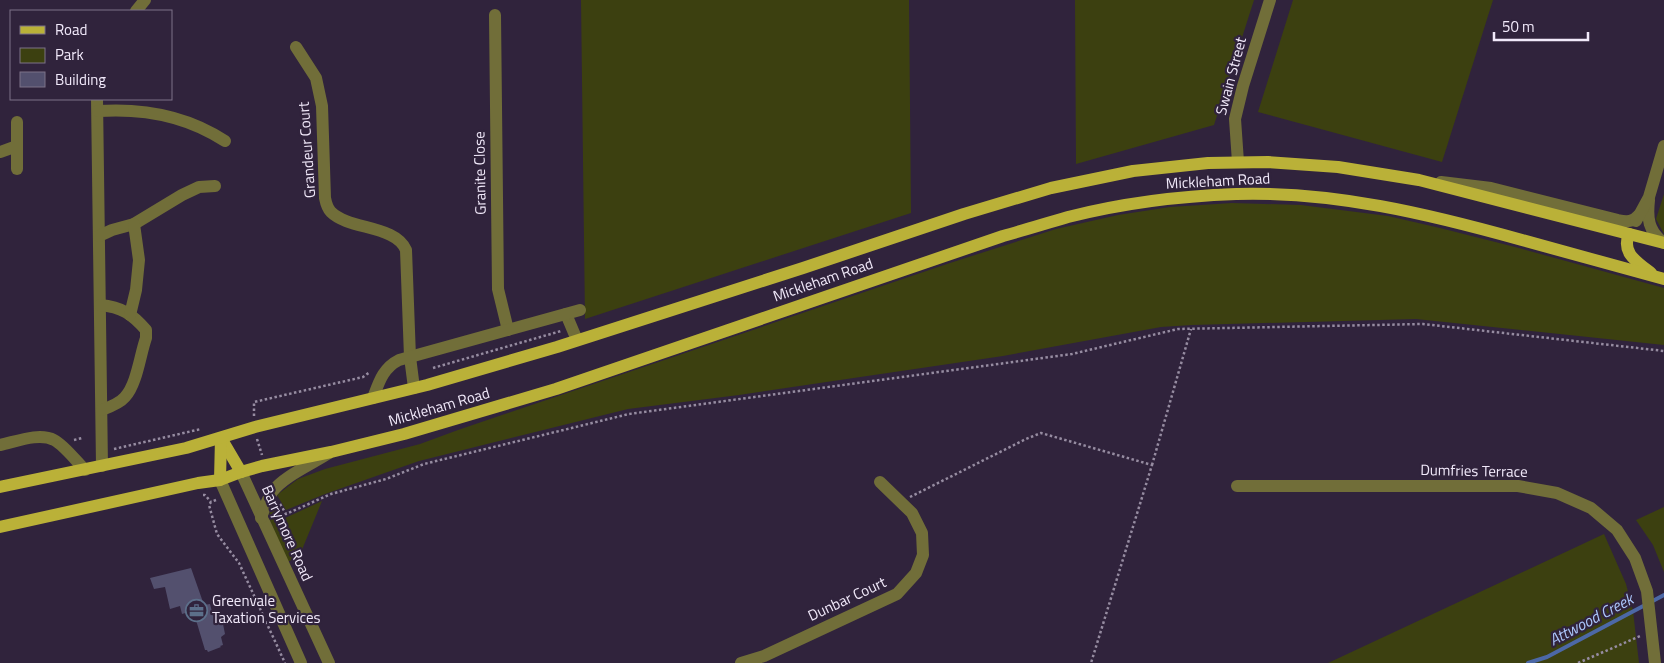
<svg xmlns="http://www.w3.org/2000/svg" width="1664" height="663" viewBox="0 0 1664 663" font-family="'Titillium Web',sans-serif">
	<rect width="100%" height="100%" fill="#30233c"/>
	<g fill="#3c4010">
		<polygon points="581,0 909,0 911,213 585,319"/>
		<polygon points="1075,0 1254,0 1214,125 1076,164"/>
		<polygon points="1293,0 1493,0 1442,162 1258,112"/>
		<polygon points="1664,194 1664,234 1656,219"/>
		<polygon points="1232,203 1301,205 1388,216 1440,228 1515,247 1664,288 1664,345 1416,319 1192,325 1161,327 1003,356 739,395 628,409 419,461 325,494 286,510 277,495 298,479 325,469 420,444 458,430 950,263 1056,229 1118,215 1170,207"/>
		<polygon points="274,499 285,518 322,501 299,557 287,562 269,518 270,510"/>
		<polygon points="1664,507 1664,572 1653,545 1636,520"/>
		<polygon points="1604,534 1626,584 1633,611 1639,663 1328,663"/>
	</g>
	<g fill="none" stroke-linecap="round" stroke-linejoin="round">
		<polyline stroke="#4c68a6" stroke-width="4" points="1528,663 1547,657 1664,595"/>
	</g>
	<polygon fill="#53506e" points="191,568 204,605 210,604 212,612 218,611 223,624 225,634 221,637 223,645 220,646 221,647 208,652 207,650 205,650 196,620 191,621 189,612 182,614 180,606 170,609 165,587 154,589 150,578"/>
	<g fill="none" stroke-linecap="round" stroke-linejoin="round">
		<g stroke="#968ca1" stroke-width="2.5" stroke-dasharray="2.5 2.5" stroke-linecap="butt">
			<polyline points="433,368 561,331"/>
			<polyline points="254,416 254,402 363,377 370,372"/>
			<polyline points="257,439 262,455"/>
			<polyline points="74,440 82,438"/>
			<polyline points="114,449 201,429"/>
			<polyline points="1152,465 1191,329"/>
			<polyline points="203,495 205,495 211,502"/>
			<polyline points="910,497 1026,439 1041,433 1152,465 1091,663"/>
			<polyline points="216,500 211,502 209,505 217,534 239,563 285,663"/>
			<polyline points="280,504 286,514 331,494 386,479 424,464 629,414 1072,354 1178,329 1423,324 1664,351"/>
			<polyline points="1578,663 1640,636"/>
		</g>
		<g stroke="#716e39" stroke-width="12">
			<polyline points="136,11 145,0"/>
			<polyline points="495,15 498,289 508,330"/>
			<path d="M 296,47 L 316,78 L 322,106 L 325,198 C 326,203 328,209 331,212 C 349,230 396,225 406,250 L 410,357 L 414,388"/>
			<polyline points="97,99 102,466"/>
			<path d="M 98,111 C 143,108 187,116 225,141"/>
			<polyline points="0,152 17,146"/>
			<polyline points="1238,162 1235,119 1243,86 1270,0"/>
			<polyline points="17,169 17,122"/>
			<path d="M 1441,182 L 1491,188 L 1618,220 C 1627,222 1633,222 1639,215"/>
			<path d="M 1649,200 C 1647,218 1648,231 1664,243"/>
			<polyline points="1636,221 1649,197 1664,146"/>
			<polyline points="99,236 112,230 134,224 182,195 199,187 215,186"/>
			<path d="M 100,305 C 122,307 132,314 146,330 L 146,338 C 140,355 137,384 125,397 C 120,403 110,407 102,410"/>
			<polyline points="566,314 577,340"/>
			<polyline points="130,315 136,290 139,260 134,224"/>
			<path d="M 373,398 C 379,382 383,368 399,360 L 580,310"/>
			<path d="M 0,445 C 15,442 39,432 54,440 C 64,445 77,462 85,470"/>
			<polyline points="241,472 329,663"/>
			<polyline points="220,480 301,663"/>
			<polyline points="1237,486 1518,486 1557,493 1591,508 1617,530 1635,558 1647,591 1655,663"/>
			<path d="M 261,518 C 264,509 267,500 272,492 C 284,476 312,464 329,453"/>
			<polyline points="741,663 764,656 897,594 916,573 923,555 922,533 912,513 880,482"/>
		</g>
		<g stroke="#bab138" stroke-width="12">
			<path d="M 1629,234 C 1621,253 1637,262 1651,273"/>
			<polyline points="221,438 241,472"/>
			<polyline points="220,480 221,438"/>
			<polyline points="0,487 186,448 255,427 427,385 557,347 803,268 964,214 1051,188 1133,171 1208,163 1268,162 1338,167 1419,180 1664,243"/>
			<path d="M 0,527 L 198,483 L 220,480 L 241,472 L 262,466 L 331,452 L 404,434 L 556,389 L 1003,236 C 1025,230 1047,223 1068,217 C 1123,203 1180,196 1236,194 C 1334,191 1429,214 1522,240 C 1569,253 1617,266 1664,279"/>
		</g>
	</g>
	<defs>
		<symbol id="office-ring" viewBox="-11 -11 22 22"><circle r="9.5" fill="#30233c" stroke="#5c6f8a" stroke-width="1.5"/><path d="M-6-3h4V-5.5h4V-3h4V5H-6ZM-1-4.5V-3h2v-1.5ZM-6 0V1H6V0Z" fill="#5c6f8a"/></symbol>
	</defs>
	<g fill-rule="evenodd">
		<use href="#office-ring" x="184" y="598" width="25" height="25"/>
	</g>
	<g text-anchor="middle" stroke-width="4.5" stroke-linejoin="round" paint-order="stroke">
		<g font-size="15" fill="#f1e9fa" stroke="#30233c">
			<text transform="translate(1231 76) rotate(-75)" y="5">Swain Street</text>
			<text transform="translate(307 150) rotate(-94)" y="5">Grandeur Court</text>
			<text transform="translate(480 173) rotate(-91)" y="5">Granite Close</text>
			<text transform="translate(1218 181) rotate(-3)" y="5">Mickleham Road</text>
			<text transform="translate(823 280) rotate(-19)" y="5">Mickleham Road</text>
			<text transform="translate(439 407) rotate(-16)" y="5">Mickleham Road</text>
			<text transform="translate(1474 471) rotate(1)" y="5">Dumfries Terrace</text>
			<text transform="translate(287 533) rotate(66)" y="5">Barrymore Road</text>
			<text transform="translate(847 599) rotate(-25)" y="5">Dunbar Court</text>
		</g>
		<g font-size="15" fill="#f1e9fa" stroke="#30233c" text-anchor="start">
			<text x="212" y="606">Greenvale<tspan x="212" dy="17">Taxation Services</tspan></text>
		</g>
		<g font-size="16" font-style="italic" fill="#abc5f9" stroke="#30233c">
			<text transform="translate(1591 619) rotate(-28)" y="6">Attwood Creek</text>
		</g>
	</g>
	<rect x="10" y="10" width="162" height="90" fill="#30233c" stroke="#7d7288"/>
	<rect x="20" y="26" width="25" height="8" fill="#bab138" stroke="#7d7288"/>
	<text x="55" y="35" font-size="15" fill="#f1e9fa">Road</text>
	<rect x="20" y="48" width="25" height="15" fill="#3c4010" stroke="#7d7288"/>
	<text x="55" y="60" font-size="15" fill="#f1e9fa">Park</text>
	<rect x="20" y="72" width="25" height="15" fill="#53506e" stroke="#7d7288"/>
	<text x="55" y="85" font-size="15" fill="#f1e9fa">Building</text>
	<path d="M1494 32v8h94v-8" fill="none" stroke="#f1e9fa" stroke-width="2.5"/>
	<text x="1502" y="32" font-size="15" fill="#f1e9fa" stroke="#30233c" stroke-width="4" paint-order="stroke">50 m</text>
</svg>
